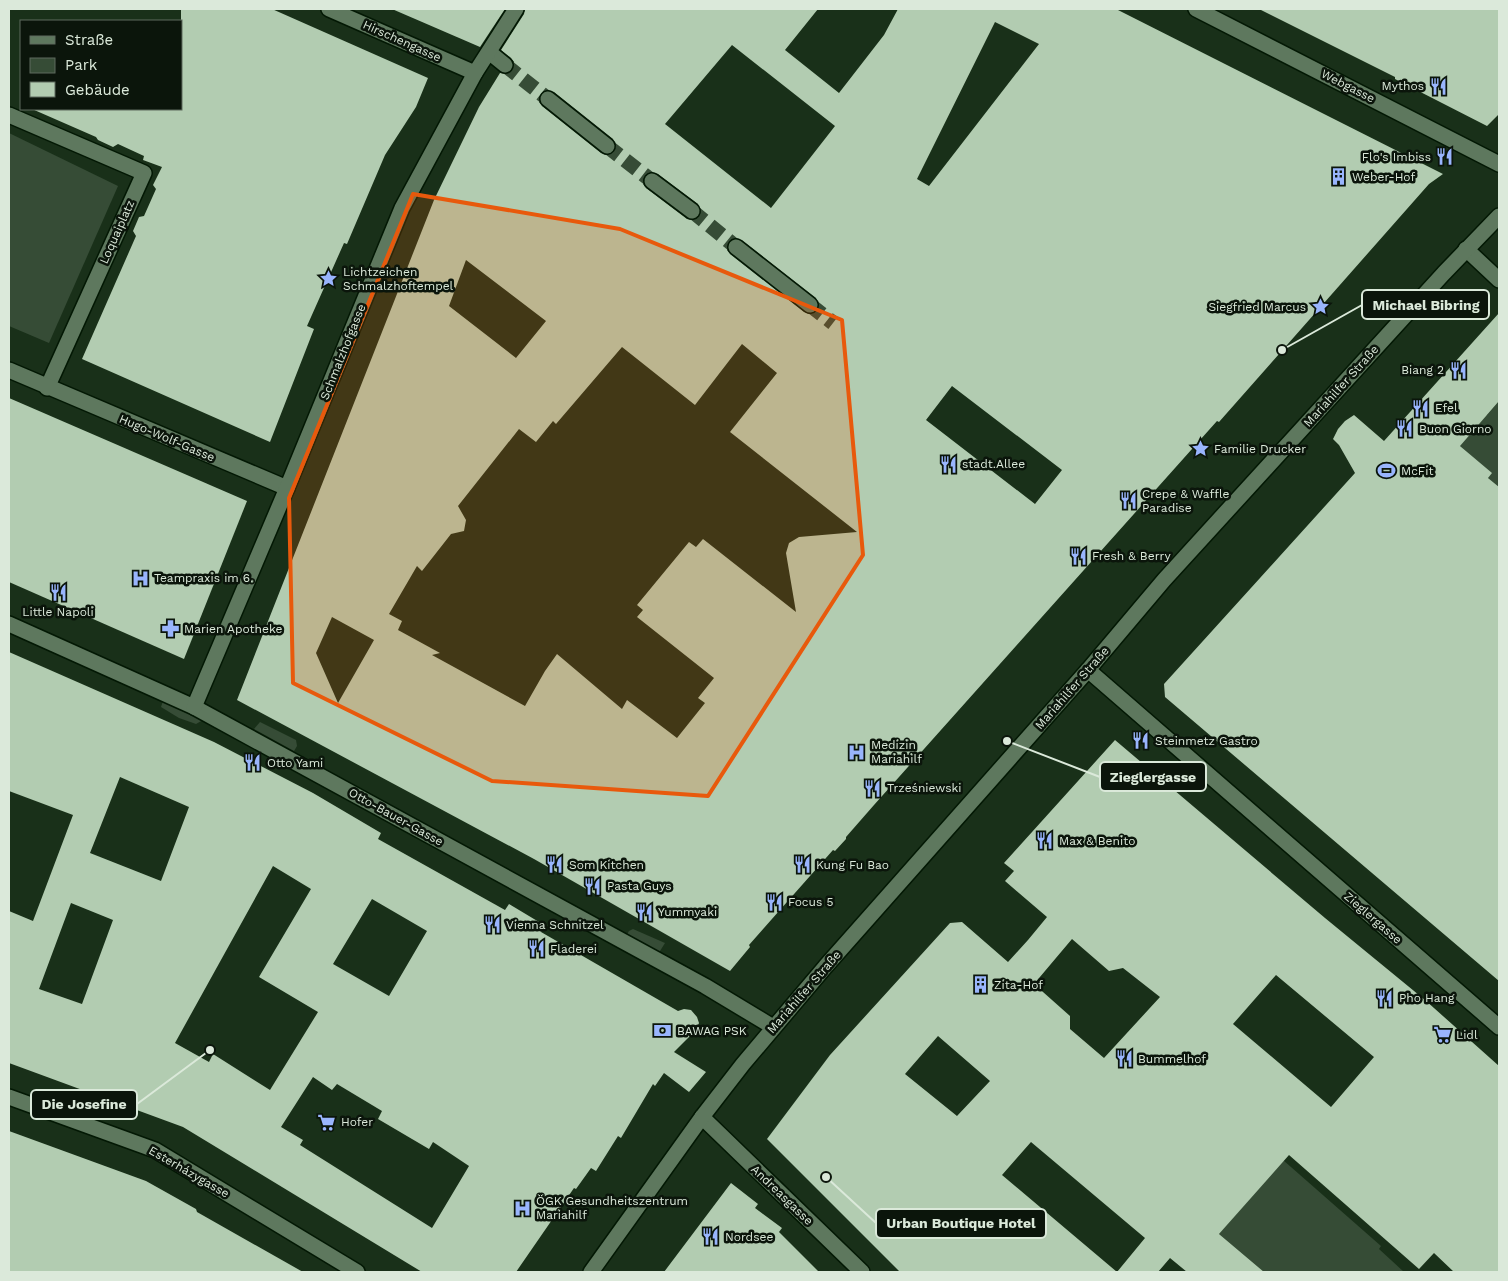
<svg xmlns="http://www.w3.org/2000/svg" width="1508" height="1281" viewBox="0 0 1508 1281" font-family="'Work Sans',sans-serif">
	<rect width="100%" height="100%" fill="#193019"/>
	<g fill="#364c36">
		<polygon points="9,133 118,186 49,343 9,326"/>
		<polygon points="1499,401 1499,487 1488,478 1491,473 1459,445 1484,413 1487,415"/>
		<polygon points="163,701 203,720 196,724 179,718 161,707"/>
		<polygon points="260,722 296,740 297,746 294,751 254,729"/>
		<polygon points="633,929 665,943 660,951 657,953 626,936 629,931"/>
		<polygon points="1283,1160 1381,1246 1379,1249 1404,1272 1264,1272 1219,1234"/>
	</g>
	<g fill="#b2ccb1" fill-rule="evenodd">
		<polygon points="181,9 272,9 428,78 416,107 385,155 347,244 344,243 307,326 314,329 270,442 82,359 136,236 133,231 139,217 144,216 156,189 153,185 162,167 143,160 144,156 118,144 113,147 98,140 96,137 32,109 181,109"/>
		<polygon points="392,9 505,9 480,47"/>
		<path d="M 525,9 L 818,9 L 785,50 L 839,93 L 884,35 L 898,9 L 1116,9 L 1443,174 L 1429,184 L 1219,422 L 1217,421 L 874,805 L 846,837 L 846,839 L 835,851 L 833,850 L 749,945 L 750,947 L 730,971 L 534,859 L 237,700 L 434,200 L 479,107 L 500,73 L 509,74 L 514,67 L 514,62 L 511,58 L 501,50 L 524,14 ZM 995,22 L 1039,44 L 929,186 L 917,179 ZM 732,45 L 835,126 L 771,208 L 665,124 ZM 545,90 L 554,92 L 613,139 L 616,147 L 614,152 L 606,155 L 601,153 L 542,106 L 539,102 L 539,97 ZM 649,172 L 658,174 L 698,204 L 701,212 L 699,217 L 691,220 L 687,219 L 646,188 L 643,184 L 643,179 L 645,175 ZM 733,238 L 742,240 L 816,298 L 819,306 L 817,311 L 809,314 L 804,312 L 730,254 L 727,250 L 727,245 ZM 466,260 L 546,321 L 516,358 L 449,306 ZM 742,344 L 777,373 L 730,432 L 857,532 L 799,537 L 789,543 L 786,553 L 796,612 L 703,539 L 696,547 L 689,542 L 637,605 L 643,610 L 637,617 L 714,678 L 698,698 L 705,703 L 677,738 L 627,700 L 622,709 L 557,654 L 545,671 L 525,706 L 432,655 L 440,653 L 398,630 L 402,621 L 389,614 L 417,566 L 422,571 L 451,534 L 464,531 L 466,520 L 458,506 L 519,429 L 536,442 L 553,421 L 556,424 L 622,347 L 695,405 ZM 952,386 L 1062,470 L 1035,504 L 926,420 ZM 332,617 L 374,640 L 338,703 L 316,653 Z"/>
		<polygon points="1259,9 1499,9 1499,114 1487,126 1395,79 1395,77"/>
		<polygon points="1499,313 1499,401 1460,446 1492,473 1488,478 1499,487 1499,981 1165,697 1164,684 1355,473 1339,445 1333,439 1338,429 1345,421 1354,415 1384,441"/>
		<polygon points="9,398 247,501 184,659 9,582"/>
		<path d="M 9,652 L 214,742 L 313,793 L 381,833 L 378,839 L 505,910 L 509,904 L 544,925 L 541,932 L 678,1011 L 684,1009 L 691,1010 L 697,1017 L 699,1023 L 696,1030 L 674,1052 L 706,1072 L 689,1092 L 664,1073 L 655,1086 L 653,1084 L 621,1138 L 618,1136 L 596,1171 L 591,1168 L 576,1189 L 574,1188 L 516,1272 L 422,1272 L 183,1127 L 9,1063 L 9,911 L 33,921 L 73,815 L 9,791 ZM 120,777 L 189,807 L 161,881 L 90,853 ZM 273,866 L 311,889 L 259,977 L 318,1012 L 270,1090 L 213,1054 L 209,1062 L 175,1043 ZM 372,899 L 427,931 L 389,996 L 333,964 ZM 71,903 L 113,920 L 82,1004 L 39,989 ZM 313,1077 L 332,1090 L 337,1084 L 382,1111 L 378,1119 L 429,1149 L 433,1142 L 469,1166 L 432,1228 L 300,1145 L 303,1140 L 281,1127 Z"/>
		<path d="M 1115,740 L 1325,918 L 1425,1000 L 1499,1066 L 1499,1272 L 1454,1272 L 1434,1253 L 1419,1269 L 1289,1155 L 1219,1234 L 1264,1272 L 1187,1272 L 1170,1258 L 1158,1272 L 900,1272 L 767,1139 L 830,1055 L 950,923 L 962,922 L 1008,962 L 1028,940 L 1047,917 L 1005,881 L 1014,871 L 1004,863 ZM 1072,939 L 1109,971 L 1123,968 L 1160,997 L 1104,1058 L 1070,1029 L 1070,1016 L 1034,984 ZM 1276,975 L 1374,1057 L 1331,1107 L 1233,1024 ZM 938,1036 L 990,1081 L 957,1116 L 905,1074 ZM 1031,1142 L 1145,1238 L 1117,1272 L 1002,1175 Z"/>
		<polygon points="9,1131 146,1181 196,1209 197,1212 303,1272 9,1272"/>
		<polygon points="731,1183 758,1204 755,1208 782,1228 779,1232 819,1272 664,1272"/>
	</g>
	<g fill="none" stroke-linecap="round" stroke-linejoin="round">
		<g stroke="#364c36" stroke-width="15" stroke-dasharray="15 8" stroke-linecap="butt">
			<polyline points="505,65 548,99"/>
			<polyline points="607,146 652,181"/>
			<polyline points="692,211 736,247"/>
			<polyline points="810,305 833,323"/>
		</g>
		<defs>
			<g id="minor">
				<polyline points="329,9 475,73"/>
				<polyline points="1196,9 1499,164"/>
				<polyline points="489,52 505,65"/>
				<polyline points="548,99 607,146"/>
				<polyline points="9,115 144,173 47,388"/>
				<polyline points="652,181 692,211"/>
				<polyline points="736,247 810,305"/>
				<polyline points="1466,249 1499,280"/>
				<polyline points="9,370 287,488"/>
				<polyline points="9,624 194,707 705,986 773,1027"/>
				<polyline points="1088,670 1499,1027"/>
				<polyline points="194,707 287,488 402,208 475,73 516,9"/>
				<polyline points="9,1097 155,1150 357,1272"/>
				<polyline points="702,1117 862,1272"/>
				<polyline points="591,1272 702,1117 743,1064 825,967 1088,670 1164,580 1444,273 1499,216"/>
			</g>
		</defs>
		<use href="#minor" stroke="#031804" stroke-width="18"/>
		<use href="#minor" stroke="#5e785e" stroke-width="15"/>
	</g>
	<path fill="#e8590c" fill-opacity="0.2" stroke="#e8590c" stroke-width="4" stroke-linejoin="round" d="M 413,194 L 620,229 L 842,320 L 863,555 L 708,796 L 492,781 L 293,683 L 289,498 Z"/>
	<defs>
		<symbol id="restaurant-bare" viewBox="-9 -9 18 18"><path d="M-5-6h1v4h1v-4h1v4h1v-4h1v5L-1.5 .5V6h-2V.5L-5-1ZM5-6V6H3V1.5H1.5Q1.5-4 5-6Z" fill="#99b5fd" stroke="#0b150b" stroke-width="2.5" paint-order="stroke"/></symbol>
		<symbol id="building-bare" viewBox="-9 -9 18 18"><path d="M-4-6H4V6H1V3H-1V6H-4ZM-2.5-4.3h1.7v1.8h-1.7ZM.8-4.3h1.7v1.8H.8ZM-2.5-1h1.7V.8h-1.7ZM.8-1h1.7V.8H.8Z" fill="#99b5fd" stroke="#0b150b" stroke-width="2.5" paint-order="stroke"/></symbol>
		<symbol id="sight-bare" viewBox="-9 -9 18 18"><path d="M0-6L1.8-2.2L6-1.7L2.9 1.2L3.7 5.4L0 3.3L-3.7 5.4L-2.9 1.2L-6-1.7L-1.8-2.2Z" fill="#99b5fd" stroke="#0b150b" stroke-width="2.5" paint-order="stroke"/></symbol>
		<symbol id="stadium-bare" viewBox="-9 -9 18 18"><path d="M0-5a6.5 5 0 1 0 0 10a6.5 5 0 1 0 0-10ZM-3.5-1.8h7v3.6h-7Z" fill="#99b5fd" stroke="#0b150b" stroke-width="2.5" paint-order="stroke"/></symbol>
		<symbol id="hospital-bare" viewBox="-9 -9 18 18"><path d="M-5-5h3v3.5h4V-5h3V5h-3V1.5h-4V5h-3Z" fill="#99b5fd" stroke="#0b150b" stroke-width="2.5" paint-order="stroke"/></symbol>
		<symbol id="pharmacy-bare" viewBox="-9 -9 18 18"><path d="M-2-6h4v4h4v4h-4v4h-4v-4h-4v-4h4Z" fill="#99b5fd" stroke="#0b150b" stroke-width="2.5" paint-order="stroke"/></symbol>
		<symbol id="bank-bare" viewBox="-9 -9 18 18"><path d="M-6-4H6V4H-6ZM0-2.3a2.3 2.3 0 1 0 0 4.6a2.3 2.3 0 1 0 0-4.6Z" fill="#99b5fd" stroke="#0b150b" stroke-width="2.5" paint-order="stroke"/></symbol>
		<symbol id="supermarket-bare" viewBox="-9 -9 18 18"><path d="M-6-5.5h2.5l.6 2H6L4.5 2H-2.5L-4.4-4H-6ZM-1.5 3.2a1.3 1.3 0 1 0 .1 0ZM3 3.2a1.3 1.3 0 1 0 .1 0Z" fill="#99b5fd" stroke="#0b150b" stroke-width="2.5" paint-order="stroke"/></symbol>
	</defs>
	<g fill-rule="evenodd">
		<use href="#restaurant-bare" x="1426" y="74" width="25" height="25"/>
		<use href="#restaurant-bare" x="1432" y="144" width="25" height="25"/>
		<use href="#building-bare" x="1326" y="164" width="25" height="25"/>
		<use href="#sight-bare" x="316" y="266" width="25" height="25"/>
		<use href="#sight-bare" x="1308" y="294" width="25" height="25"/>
		<use href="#restaurant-bare" x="1446" y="358" width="25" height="25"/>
		<use href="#restaurant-bare" x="1408" y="396" width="25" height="25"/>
		<use href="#restaurant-bare" x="1392" y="416" width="25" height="25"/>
		<use href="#sight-bare" x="1188" y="436" width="25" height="25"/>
		<use href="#restaurant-bare" x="936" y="452" width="25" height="25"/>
		<use href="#stadium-bare" x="1374" y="458" width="25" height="25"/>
		<use href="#restaurant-bare" x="1116" y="488" width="25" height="25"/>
		<use href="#restaurant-bare" x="1066" y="544" width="25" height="25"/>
		<use href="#hospital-bare" x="128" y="566" width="25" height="25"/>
		<use href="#restaurant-bare" x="46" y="580" width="25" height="25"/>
		<use href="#pharmacy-bare" x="158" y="616" width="25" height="25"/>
		<use href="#restaurant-bare" x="1128" y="728" width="25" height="25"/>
		<use href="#hospital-bare" x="844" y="740" width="25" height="25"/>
		<use href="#restaurant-bare" x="240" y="750" width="25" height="25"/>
		<use href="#restaurant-bare" x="860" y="776" width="25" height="25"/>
		<use href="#restaurant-bare" x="1032" y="828" width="25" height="25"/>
		<use href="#restaurant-bare" x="542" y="852" width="25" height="25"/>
		<use href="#restaurant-bare" x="790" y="852" width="25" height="25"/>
		<use href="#restaurant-bare" x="580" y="874" width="25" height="25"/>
		<use href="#restaurant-bare" x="762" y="890" width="25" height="25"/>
		<use href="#restaurant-bare" x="632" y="900" width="25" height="25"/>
		<use href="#restaurant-bare" x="480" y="912" width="25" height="25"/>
		<use href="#restaurant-bare" x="524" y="936" width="25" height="25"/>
		<use href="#building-bare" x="968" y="972" width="25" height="25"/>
		<use href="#restaurant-bare" x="1372" y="986" width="25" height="25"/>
		<use href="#bank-bare" x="650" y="1018" width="25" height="25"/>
		<use href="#supermarket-bare" x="1430" y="1022" width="25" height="25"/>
		<use href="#restaurant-bare" x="1112" y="1046" width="25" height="25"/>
		<use href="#supermarket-bare" x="314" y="1110" width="25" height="25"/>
		<use href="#hospital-bare" x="510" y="1196" width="25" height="25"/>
		<use href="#restaurant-bare" x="698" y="1224" width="25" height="25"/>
	</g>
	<g text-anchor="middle" stroke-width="5" stroke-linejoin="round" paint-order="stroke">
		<g font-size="12" fill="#dbe9da" stroke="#0b150b">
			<text transform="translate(402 41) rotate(24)" y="4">Hirschengasse</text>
			<text transform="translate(1348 86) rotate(27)" y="4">Webgasse</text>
			<text transform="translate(117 232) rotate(-66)" y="4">Loquaiplatz</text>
			<text transform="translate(343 352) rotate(-68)" y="4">Schmalzhofgasse</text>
			<text transform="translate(1341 386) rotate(-48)" y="4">Mariahilfer Straße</text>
			<text transform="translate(167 438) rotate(23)" y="4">Hugo-Wolf-Gasse</text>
			<text transform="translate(1072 688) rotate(-49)" y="4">Mariahilfer Straße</text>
			<text transform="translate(396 817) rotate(29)" y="4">Otto-Bauer-Gasse</text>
			<text transform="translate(1373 918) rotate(41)" y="4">Zieglergasse</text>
			<text transform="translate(804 992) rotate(-49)" y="4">Mariahilfer Straße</text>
			<text transform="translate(189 1172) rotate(30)" y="4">Esterházygasse</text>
			<text transform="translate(782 1195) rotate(44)" y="4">Andreasgasse</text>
		</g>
		<g font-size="12" fill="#dbe9da" stroke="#0b150b" text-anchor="start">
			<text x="1424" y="90" text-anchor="end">Mythos</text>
			<text x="1431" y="161" text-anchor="end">Flo's Imbiss</text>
			<text x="1352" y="181">Weber-Hof</text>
			<text x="343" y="276">Lichtzeichen<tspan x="343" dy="14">Schmalzhoftempel</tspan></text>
			<text x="1306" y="311" text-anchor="end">Siegfried Marcus</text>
			<text x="1444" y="374" text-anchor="end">Biang 2</text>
			<text x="1435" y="412">Efel</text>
			<text x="1419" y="433">Buon Giorno</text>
			<text x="1214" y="453">Familie Drucker</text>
			<text x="962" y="468">stadt.Allee</text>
			<text x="1401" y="475">McFit</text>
			<text x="1142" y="498">Crepe &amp; Waffle<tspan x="1142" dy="14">Paradise</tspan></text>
			<text x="1092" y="560">Fresh &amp; Berry</text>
			<text x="154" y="582">Teampraxis im 6.</text>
			<text x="58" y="616" text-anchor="middle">Little Napoli</text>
			<text x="184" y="633">Marien Apotheke</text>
			<text x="1155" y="745">Steinmetz Gastro</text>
			<text x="871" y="749">Medizin<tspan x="871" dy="14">Mariahilf</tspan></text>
			<text x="267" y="767">Otto Yami</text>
			<text x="887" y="792">Trześniewski</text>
			<text x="1059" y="845">Max &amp; Benito</text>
			<text x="569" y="869">Som Kitchen</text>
			<text x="816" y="869">Kung Fu Bao</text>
			<text x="607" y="890">Pasta Guys</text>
			<text x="788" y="906">Focus 5</text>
			<text x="658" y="916">Yummyaki</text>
			<text x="506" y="929">Vienna Schnitzel</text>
			<text x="550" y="953">Fladerei</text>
			<text x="994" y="989">Zita-Hof</text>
			<text x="1399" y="1002">Pho Hang</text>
			<text x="677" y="1035">BAWAG PSK</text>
			<text x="1456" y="1039">Lidl</text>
			<text x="1138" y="1063">Bummelhof</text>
			<text x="341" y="1126">Hofer</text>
			<text x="536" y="1205">ÖGK Gesundheitszentrum<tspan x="536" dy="14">Mariahilf</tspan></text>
			<text x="725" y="1241">Nordsee</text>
		</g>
	</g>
	<path fill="none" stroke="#dbe9da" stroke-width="2" d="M1282 350L1362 305M1007 741L1100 777M210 1050L137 1104M826 1177L876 1223"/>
	<g fill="#dbe9da" stroke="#0b150b" stroke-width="2">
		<circle cx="1282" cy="350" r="5"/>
		<circle cx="1007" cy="741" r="5"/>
		<circle cx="210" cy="1050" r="5"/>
		<circle cx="826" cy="1177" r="5"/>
	</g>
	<g fill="#0b150b" stroke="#dbe9da" stroke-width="2">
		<rect x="1362" y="290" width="127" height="29" rx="5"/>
		<rect x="1100" y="762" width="106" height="29" rx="5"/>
		<rect x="31" y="1090" width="106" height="29" rx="5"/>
		<rect x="876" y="1209" width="170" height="29" rx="5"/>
	</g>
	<g font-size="14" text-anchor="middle" font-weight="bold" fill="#dbe9da">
		<text x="1426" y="310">Michael Bibring</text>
		<text x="1153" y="782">Zieglergasse</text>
		<text x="84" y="1109">Die Josefine</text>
		<text x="961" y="1228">Urban Boutique Hotel</text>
	</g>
	<rect width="1508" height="1281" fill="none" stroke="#dbe9da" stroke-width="20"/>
	<rect x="20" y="20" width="162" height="90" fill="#0b150b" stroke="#5e6a5e"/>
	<rect x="30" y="36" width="25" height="8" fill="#5e785e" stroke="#5e6a5e"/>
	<text x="65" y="45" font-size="15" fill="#dbe9da">Straße</text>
	<rect x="30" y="58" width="25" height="15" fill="#364c36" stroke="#5e6a5e"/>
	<text x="65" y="70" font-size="15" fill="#dbe9da">Park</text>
	<rect x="30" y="82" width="25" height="15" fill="#b2ccb1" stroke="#5e6a5e"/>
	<text x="65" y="95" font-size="15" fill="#dbe9da">Gebäude</text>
</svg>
